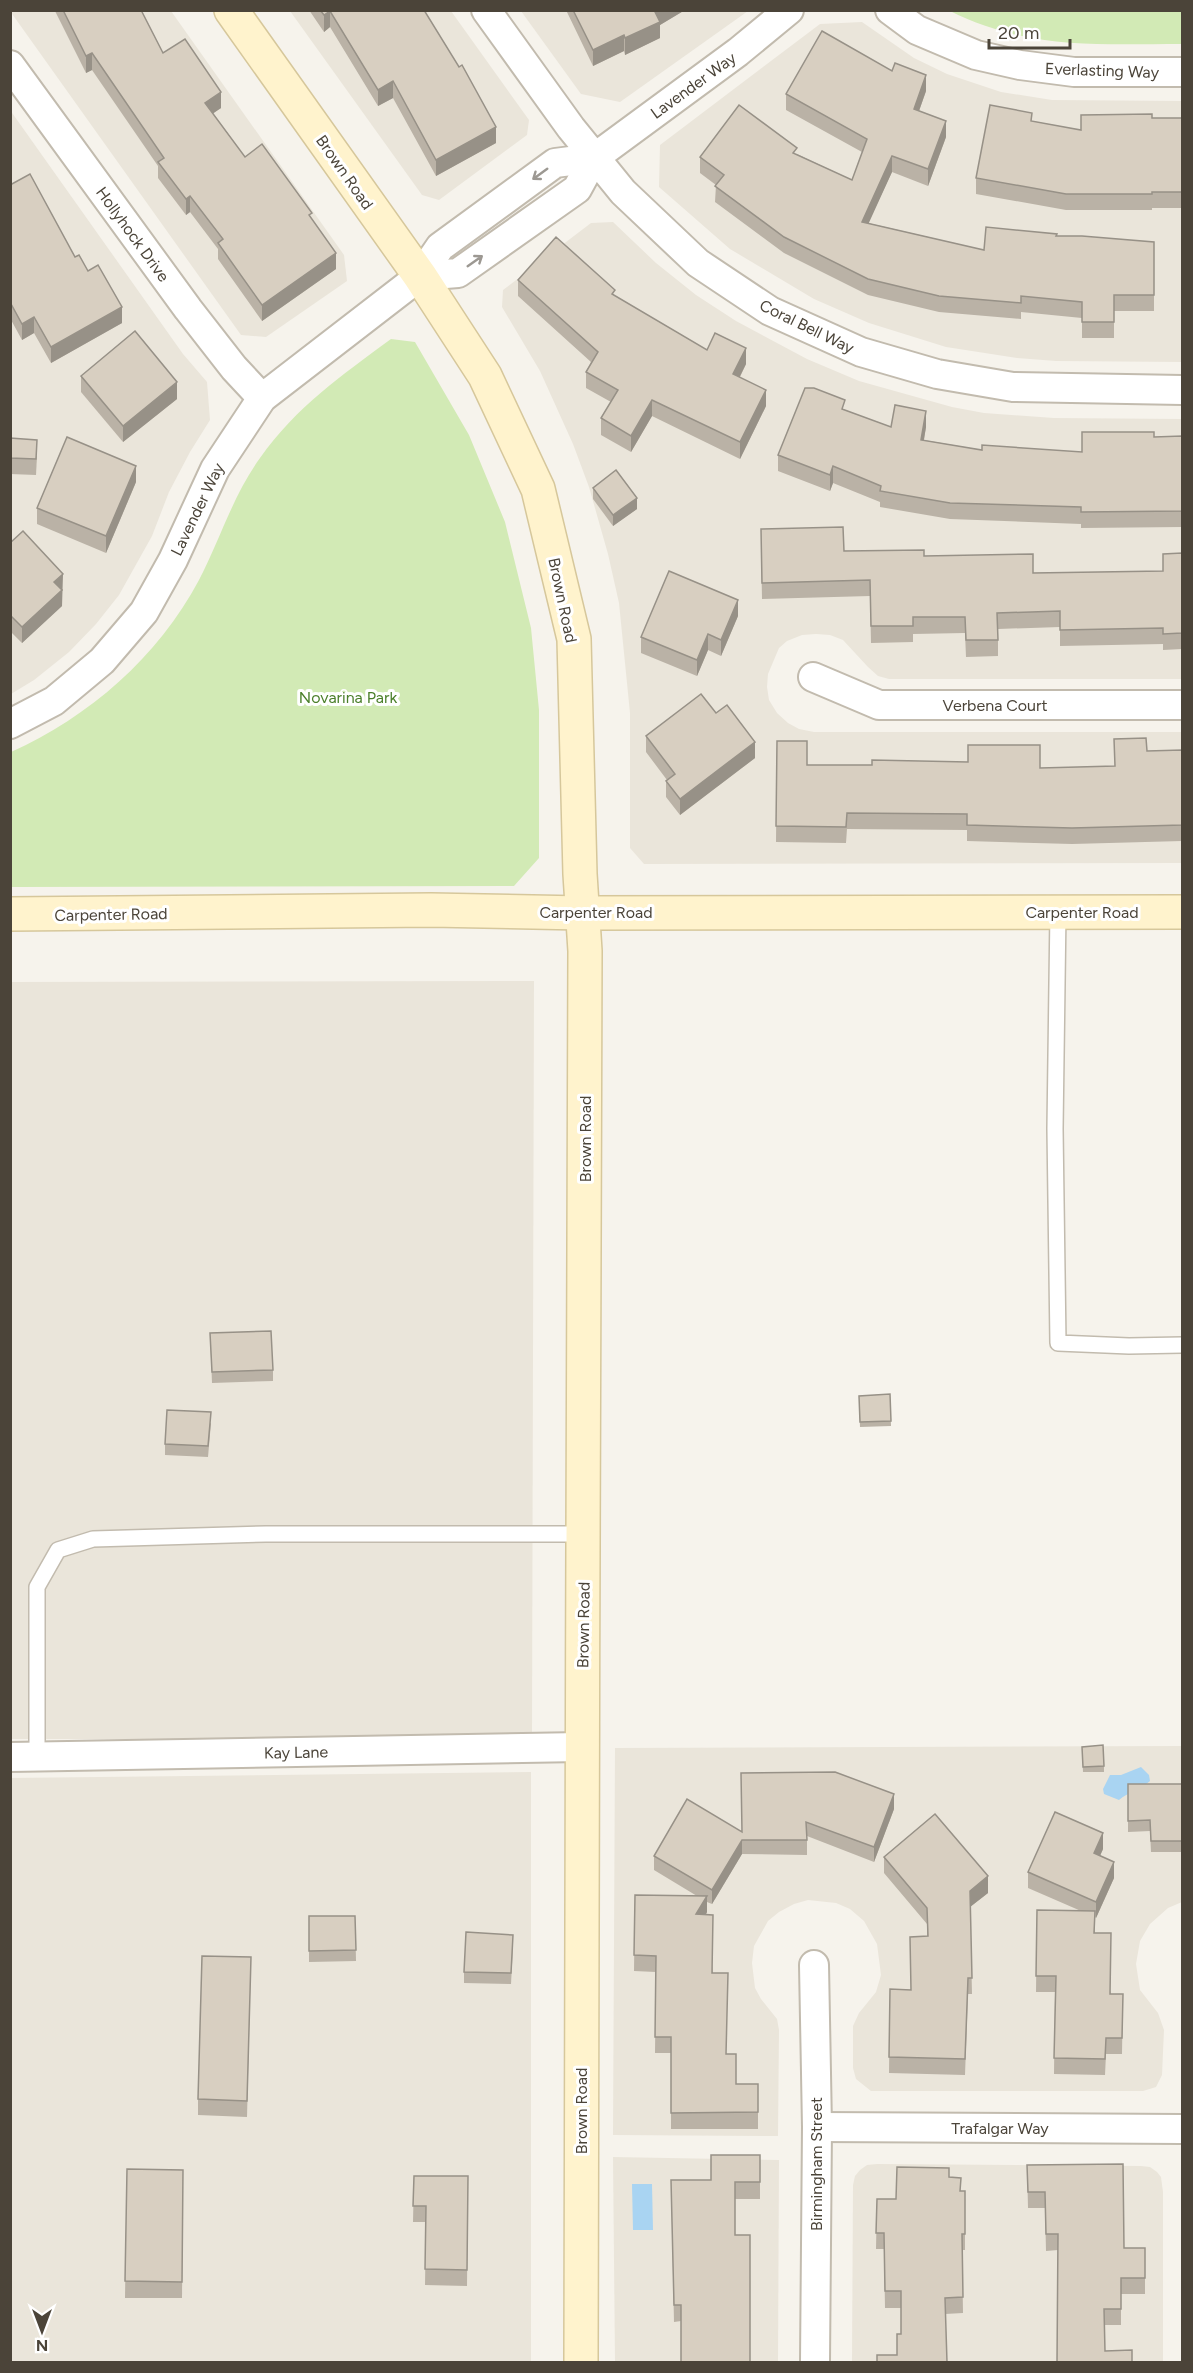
<svg xmlns="http://www.w3.org/2000/svg" width="1193" height="2373" viewBox="0 0 1193 2373" font-family="Figtree,sans-serif">
	<rect width="100%" height="100%" fill="#f6f3ec"/>
	<g fill="#eae5da">
		<polygon points="10,11 171,11 344,255 347,281 266,337 241,335"/>
		<polygon points="290,11 451,11 529,120 527,135 439,200 422,195"/>
		<polygon points="521,11 748,11 620,102 581,94"/>
		<polygon points="862,22 914,58 947,74 1001,92 1052,100 1182,101 1182,362 1056,361 1017,358 946,347 869,323 814,299 730,249 659,187 660,145 820,24"/>
		<polygon points="10,110 183,354 207,382 210,420 190,452 169,492 152,536 119,595 96,624 69,652 34,680 11,694"/>
		<polygon points="613,222 656,263 696,295 736,321 807,359 859,381 952,407 984,413 1054,418 1182,419 1182,679 889,679 878,676 868,667 843,640 830,635 816,634 802,635 787,641 779,648 768,674 767,687 769,700 777,713 788,723 799,729 814,732 1182,732 1182,863 644,864 630,848 630,713 619,603 608,554 589,487 573,444 540,371 502,307 503,290 591,223"/>
		<polygon points="534,981 532,1739 11,1739 10,982"/>
		<polygon points="1182,1746 1182,1902 1168,1908 1150,1924 1140,1941 1136,1964 1140,1990 1158,2013 1164,2030 1162,2075 1156,2087 1143,2091 871,2091 856,2079 853,2068 853,2026 859,2013 876,1992 881,1975 877,1944 864,1921 850,1909 836,1903 808,1900 794,1904 779,1912 768,1921 754,1946 752,1963 755,1988 761,1999 777,2019 779,2030 778,2136 613,2135 615,1748"/>
		<polygon points="531,1772 531,2362 11,2362 10,1778"/>
		<polygon points="613,2157 779,2160 778,2362 615,2362"/>
		<polygon points="877,2164 1141,2166 1150,2167 1157,2172 1161,2177 1163,2192 1163,2362 852,2362 853,2185 855,2176 860,2170 867,2165"/>
	</g>
	<g fill="#d2eab5">
		<path d="M 950,11 L 1182,11 L 1182,44 C 1097,44 1029,50 950,11 Z"/>
		<path d="M 391,339 L 415,342 L 469,435 L 505,522 L 531,628 L 539,710 L 539,858 L 514,886 L 11,887 L 11,752 C 89,717 158,657 199,580 C 220,540 233,495 260,458 C 297,406 341,376 391,339 Z"/>
	</g>
	<g fill="#a9d4f2">
		<path d="M 1141,1767 L 1149,1775 L 1150,1781 C 1140,1790 1128,1792 1119,1800 L 1104,1794 L 1103,1789 L 1110,1775 L 1121,1775 Z"/>
		<polygon points="632,2184 652,2184 653,2230 633,2230"/>
	</g>
	<g fill="none" stroke-linecap="round" stroke-linejoin="round">
		<defs>
			<g id="lane">
				<polyline points="1058,911 1055,1129 1058,1343 1129,1346 1182,1345"/>
				<polyline points="37,1757 37,1587 58,1550 93,1539 266,1534 584,1534"/>
			</g>
			<g id="street">
				<polyline points="486,10 571,128 623,192 698,263 770,311 861,352 937,374 1013,387 1182,390"/>
				<polyline points="890,10 917,30 976,55 1020,65 1074,72 1182,72"/>
				<polyline points="10,65 188,309 234,368 262,398"/>
				<polyline points="420,276 458,273 577,189 594,158 738,52 789,10"/>
				<polyline points="813,677 879,705 1182,705"/>
				<polyline points="10,724 54,701 102,661 144,612 173,560 215,469 262,398 420,276 440,247 555,163 594,158"/>
				<polyline points="10,1757 581,1747"/>
				<polyline points="814,1965 817,2127 815,2362"/>
				<polyline points="817,2127 1182,2129"/>
			</g>
			<g id="secondary">
				<path d="M 231,10 L 420,276 L 485,376 L 538,489 L 574,639 L 580,874 L 585,951 C 584,1421 581,1892 581,2362"/>
				<polyline points="10,914 431,910 582,913 1182,912"/>
			</g>
		</defs>
		<use href="#lane" stroke="#c2bbae" stroke-width="18"/>
		<use href="#street" stroke="#c2bbae" stroke-width="32"/>
		<use href="#secondary" stroke="#d6c79b" stroke-width="36"/>
		<use href="#lane" stroke="#fff" stroke-width="15"/>
		<use href="#street" stroke="#fff" stroke-width="28"/>
		<use href="#secondary" stroke="#fff3cd" stroke-width="33"/>
	</g>
	<g fill="#bab2a6">
		<polygon points="141,10 163,53 221,108 213,113 245,157 312,219 336,269 262,321 218,259 218,249 190,212 186,215 158,178 158,166 92,70 86,73 55,11"/>
		<polygon points="309,10 424,10 496,143 436,176 393,98 378,106 330,27 324,32"/>
		<polygon points="566,10 685,10 660,25 660,38 625,55 624,51 593,66"/>
		<polygon points="926,91 919,111 946,137 928,186 892,172 868,223 984,250 1057,236 1154,242 1154,311 1114,311 1114,338 1082,338 1082,318 1021,312 1021,319 939,312 868,295 784,253 715,202 716,185 700,173 700,157 797,154 852,180 862,152 786,110 786,94"/>
		<polygon points="1152,118 1182,118 1182,208 1152,208 1152,210 1066,210 976,194 976,178 1032,121 1081,130"/>
		<polygon points="10,185 88,271 122,323 51,363 34,333 22,340 10,318"/>
		<polygon points="518,280 615,296 707,350 746,364 740,377 766,406 740,459 652,416 631,452 601,435 601,418 611,402 586,388 586,372 591,362 518,296"/>
		<polygon points="81,376 177,399 123,442 81,392"/>
		<polygon points="845,410 891,427 926,427 924,440 982,450 1082,452 1154,437 1182,436 1182,527 1081,528 1081,524 950,519 880,507 880,502 833,483 830,491 778,471 778,455"/>
		<polygon points="10,438 37,456 36,475 10,474"/>
		<polygon points="136,482 106,553 37,524 37,508"/>
		<polygon points="593,488 637,509 613,526 593,499"/>
		<polygon points="10,543 63,590 62,591 62,606 22,643 10,631"/>
		<polygon points="761,545 924,556 1033,573 1163,571 1182,553 1182,649 1163,650 1163,644 1060,646 1060,627 998,629 998,656 966,657 965,633 913,634 913,642 871,643 870,596 762,599"/>
		<polygon points="738,616 721,656 708,650 697,676 641,653 641,637"/>
		<polygon points="716,713 755,758 680,815 666,797 666,781 667,780 646,752 646,736"/>
		<polygon points="1114,739 1147,751 1182,750 1182,841 1072,844 967,841 967,830 847,829 846,843 776,842 777,741 807,765 1040,768 1115,766"/>
		<polygon points="210,1333 273,1370 273,1381 212,1383"/>
		<polygon points="890,1394 891,1426 860,1427 859,1396"/>
		<polygon points="211,1423 208,1457 165,1455 165,1444"/>
		<polygon points="1082,1747 1104,1766 1104,1772 1083,1772"/>
		<polygon points="1128,1784 1182,1784 1182,1852 1151,1852 1150,1831 1128,1832"/>
		<polygon points="894,1809 874,1862 807,1836 807,1855 742,1854 712,1904 707,1902 707,1912 706,1915 713,1973 726,2054 736,2084 758,2084 758,2129 671,2129 671,2053 655,2053 656,1972 634,1971 635,1895 697,1896 654,1870 654,1856 741,1832"/>
		<polygon points="1103,1849 1100,1856 1114,1878 1096,1918 1095,1917 1095,1933 1111,1994 1123,1994 1122,2054 1106,2054 1105,2075 1054,2074 1055,1992 1036,1992 1037,1910 1081,1911 1028,1888 1028,1872"/>
		<polygon points="884,1857 988,1893 970,1907 972,1994 968,1994 965,2075 889,2073 890,1989 911,1990 927,1936 927,1924 884,1873"/>
		<polygon points="309,1916 355,1916 356,1961 309,1962"/>
		<polygon points="513,1946 511,1984 464,1983 464,1972"/>
		<polygon points="251,1957 247,2117 198,2115 198,2099"/>
		<polygon points="760,2155 760,2199 735,2199 681,2321 674,2322 671,2180 711,2180"/>
		<polygon points="1027,2165 1124,2248 1145,2248 1145,2294 1121,2294 1121,2325 1104,2325 1105,2351 1057,2362 1058,2250 1046,2251 1045,2208 1028,2208"/>
		<polygon points="127,2169 183,2170 182,2298 125,2298"/>
		<polygon points="414,2176 468,2176 467,2286 425,2285 426,2222 413,2222"/>
		<polygon points="949,2177 961,2191 965,2191 965,2250 962,2250 963,2313 945,2314 897,2355 901,2334 901,2308 885,2308 884,2249 876,2249 877,2199 896,2199"/>
	</g>
	<g fill="#979187">
		<polygon points="657,10 685,10 660,25 660,38 625,55 625,38"/>
		<polygon points="330,11 330,27 324,32 324,15"/>
		<polygon points="624,35 624,51 593,66 593,50"/>
		<polygon points="92,53 92,70 86,73 86,56"/>
		<polygon points="926,75 926,91 914,125 914,109"/>
		<polygon points="393,81 393,98 378,106 378,90"/>
		<polygon points="221,92 221,108 205,119 205,103"/>
		<polygon points="946,121 946,137 928,186 928,169"/>
		<polygon points="496,127 496,143 436,176 436,160"/>
		<polygon points="892,156 892,172 862,238 862,222"/>
		<polygon points="190,196 190,212 186,215 186,199"/>
		<polygon points="336,253 336,269 262,321 262,305"/>
		<polygon points="122,307 122,323 51,363 51,347"/>
		<polygon points="34,317 34,333 22,340 22,324"/>
		<polygon points="746,348 746,364 733,390 733,374"/>
		<polygon points="177,382 177,399 123,442 123,426"/>
		<polygon points="766,390 766,406 740,459 740,442"/>
		<polygon points="652,400 652,416 631,452 631,436"/>
		<polygon points="926,411 926,427 921,456 921,440"/>
		<polygon points="136,466 136,482 106,553 106,536"/>
		<polygon points="833,466 833,483 830,491 830,475"/>
		<polygon points="637,498 637,509 613,526 613,515"/>
		<polygon points="63,574 62,606 22,643 22,627 54,582"/>
		<polygon points="738,600 738,616 721,656 721,640"/>
		<polygon points="708,634 708,650 697,676 697,660"/>
		<polygon points="755,742 755,758 680,815 680,799"/>
		<polygon points="894,1794 894,1809 874,1862 874,1847"/>
		<polygon points="1103,1833 1103,1849 1094,1869 1094,1853"/>
		<polygon points="742,1840 742,1854 712,1904 712,1890"/>
		<polygon points="1114,1862 1114,1878 1096,1918 1096,1902"/>
		<polygon points="988,1876 988,1893 970,1907 970,1891"/>
		<polygon points="707,1896 707,1912 696,1931 696,1914"/>
	</g>
	<g fill="#d8cfc1" stroke="#979187" stroke-width="1.5">
		<polygon points="63,10 141,10 163,53 185,39 221,92 205,103 245,157 262,144 312,213 309,215 336,253 262,305 218,243 223,239 190,196 186,199 158,162 164,158 92,53 86,56"/>
		<polygon points="320,10 424,10 459,67 462,65 496,127 436,160 393,81 378,90 330,11 324,15"/>
		<polygon points="573,10 657,10 655,12 660,22 625,38 624,35 593,50"/>
		<polygon points="822,31 892,71 895,63 926,75 914,109 946,121 928,169 892,156 862,222 984,250 986,227 1057,234 1056,236 1082,236 1154,242 1154,295 1114,295 1114,322 1082,322 1082,302 1021,296 1021,303 939,296 868,279 784,237 715,186 724,175 700,157 739,105 797,148 793,153 852,180 867,139 786,94"/>
		<polygon points="990,105 1032,113 1031,121 1081,130 1081,115 1152,114 1152,118 1182,118 1182,192 1152,192 1152,194 1066,194 976,178"/>
		<polygon points="30,174 75,257 79,255 88,271 98,265 122,307 51,347 34,317 22,324 10,302 10,185"/>
		<polygon points="556,237 615,290 612,294 707,350 715,333 746,348 733,374 766,390 740,442 652,400 631,436 601,418 618,390 586,372 598,352 518,280"/>
		<polygon points="135,331 177,382 123,426 81,376"/>
		<polygon points="805,388 814,388 845,400 842,409 891,427 895,405 926,411 921,440 982,450 982,445 1082,452 1082,432 1154,432 1154,437 1182,436 1182,511 1081,512 1081,507 950,503 880,491 881,486 833,466 830,475 778,455"/>
		<polygon points="67,437 136,466 106,536 37,508"/>
		<polygon points="10,438 37,440 36,459 10,458"/>
		<polygon points="616,470 637,498 613,515 593,488"/>
		<polygon points="843,527 844,551 924,550 924,556 1033,554 1033,573 1163,571 1163,554 1182,553 1182,633 1163,634 1163,628 1060,630 1060,611 997,613 998,640 966,640 965,617 913,617 913,626 871,626 870,580 762,583 761,529"/>
		<polygon points="23,531 63,574 54,582 62,590 22,627 10,615 10,543"/>
		<polygon points="669,571 738,600 721,640 708,634 697,660 641,637"/>
		<polygon points="701,694 716,713 727,705 755,742 680,799 666,781 675,774 646,736"/>
		<polygon points="1146,738 1147,751 1182,750 1182,825 1072,828 967,825 967,814 847,813 846,827 776,826 777,741 807,741 807,765 872,765 872,760 968,762 968,745 1040,745 1040,768 1115,766 1114,739"/>
		<polygon points="271,1331 273,1370 212,1372 210,1333"/>
		<polygon points="890,1394 891,1421 860,1422 859,1396"/>
		<polygon points="167,1410 211,1412 208,1446 165,1444"/>
		<polygon points="1103,1745 1104,1766 1083,1767 1082,1747"/>
		<polygon points="835,1772 894,1794 874,1847 806,1822 807,1840 742,1840 712,1890 654,1856 687,1799 742,1832 741,1773"/>
		<polygon points="1128,1784 1182,1784 1182,1841 1151,1841 1150,1820 1128,1821"/>
		<polygon points="1055,1812 1103,1833 1094,1853 1114,1862 1096,1902 1028,1872"/>
		<polygon points="935,1814 988,1876 970,1891 972,1978 968,1978 965,2059 889,2057 890,1989 911,1990 910,1937 928,1936 927,1908 884,1857"/>
		<polygon points="635,1895 707,1896 696,1914 713,1915 712,1973 728,1973 726,2054 736,2054 736,2084 758,2084 758,2112 671,2113 671,2037 655,2037 656,1956 634,1955"/>
		<polygon points="1037,1910 1095,1911 1094,1933 1111,1933 1110,1994 1123,1994 1122,2038 1106,2038 1105,2059 1054,2058 1056,1976 1036,1976"/>
		<polygon points="309,1916 355,1916 356,1950 309,1951"/>
		<polygon points="466,1932 513,1935 511,1973 464,1972"/>
		<polygon points="202,1956 251,1957 247,2101 198,2099"/>
		<polygon points="711,2155 760,2155 760,2182 735,2182 735,2235 750,2235 750,2362 681,2362 681,2305 674,2305 671,2180 711,2180"/>
		<polygon points="1123,2164 1124,2248 1145,2248 1145,2278 1121,2278 1121,2309 1104,2309 1105,2351 1132,2350 1132,2362 1057,2362 1058,2234 1046,2234 1045,2192 1028,2192 1027,2165"/>
		<polygon points="897,2167 949,2168 949,2177 961,2178 960,2191 965,2191 965,2234 962,2234 963,2297 945,2298 947,2362 877,2362 877,2355 897,2355 897,2334 901,2334 901,2291 885,2291 884,2233 876,2233 877,2199 896,2199"/>
		<polygon points="127,2169 183,2170 182,2282 125,2281"/>
		<polygon points="414,2176 468,2176 467,2270 425,2269 426,2206 413,2206"/>
	</g>
	<defs><path id="oneway-shaft" d="M-6 0H5M1.5-3L5.5 0L1.5 3" fill="none" stroke-width="1.6" stroke-linecap="round" stroke-linejoin="round" transform="scale(1.5)"/></defs>
	<g stroke="#9c9892">
		<use href="#oneway-shaft" transform="translate(540 174) rotate(144)"/>
		<use href="#oneway-shaft" transform="translate(475 261) rotate(-35)"/>
	</g>
	<g text-anchor="middle" stroke-width="6" stroke-linejoin="round" paint-order="stroke">
		<g font-size="16" fill="#4b4439" stroke="#fff">
			<text transform="translate(1102 70) rotate(2)" y="6">Everlasting Way</text>
			<text transform="translate(693 85) rotate(-36)" y="6">Lavender Way</text>
			<text transform="translate(345 172) rotate(55)" y="6">Brown Road</text>
			<text transform="translate(133 234) rotate(54)" y="6">Hollyhock Drive</text>
			<text transform="translate(807 326) rotate(26)" y="6">Coral Bell Way</text>
			<text transform="translate(197 509) rotate(-64)" y="6">Lavender Way</text>
			<text transform="translate(563 600) rotate(78)" y="6">Brown Road</text>
			<text x="995" y="711">Verbena Court</text>
			<text x="596" y="918">Carpenter Road</text>
			<text x="1082" y="918">Carpenter Road</text>
			<text transform="translate(111 914) rotate(-1)" y="6">Carpenter Road</text>
			<text transform="translate(585 1139) rotate(-90)" y="6">Brown Road</text>
			<text transform="translate(583 1625) rotate(-89)" y="6">Brown Road</text>
			<text transform="translate(296 1752) rotate(-1)" y="6">Kay Lane</text>
			<text transform="translate(581 2111) rotate(-90)" y="6">Brown Road</text>
			<text x="1000" y="2134">Trafalgar Way</text>
			<text transform="translate(816 2164) rotate(-90)" y="6">Birmingham Street</text>
		</g>
		<g font-size="16" fill="#4a7f2a" stroke="#fff">
			<text x="348" y="703">Novarina Park</text>
		</g>
	</g>
	<rect width="1193" height="2373" fill="none" stroke="#4b4439" stroke-width="24"/>
	<g transform="translate(42 2331) rotate(180)" stroke="#ffffff" stroke-width="4.5" paint-order="stroke">
	<path d="M0-4.5L10 22L0 15L-10 22Z" fill="#4b4439"/>
	<text y="-9" font-size="16" font-weight="bold" text-anchor="middle" fill="#4b4439">N</text>
	</g>
	<path d="M989 39v9h81v-9" fill="none" stroke="#4b4439" stroke-width="3"/>
	<text x="998" y="39" font-size="18" fill="#4b4439" stroke="#ffffff" stroke-width="4.5" paint-order="stroke">20 m</text>
</svg>
